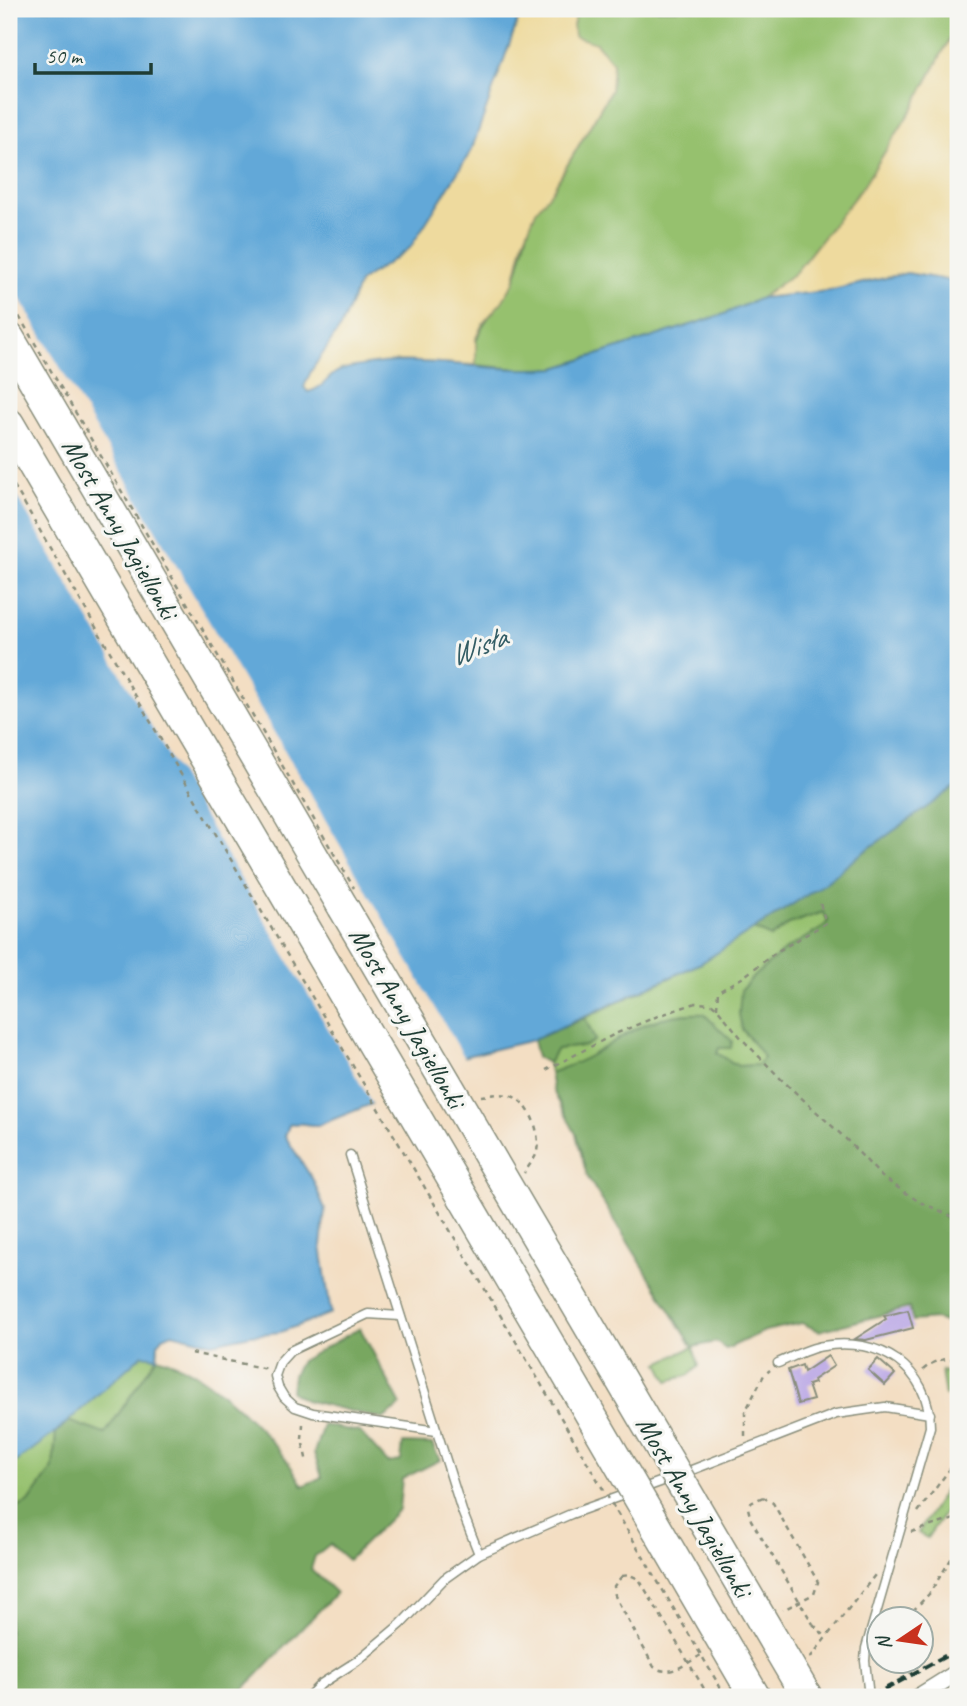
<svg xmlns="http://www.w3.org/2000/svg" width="967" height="1706" viewBox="0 0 967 1706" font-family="Caveat,sans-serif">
	<rect width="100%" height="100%" fill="#f6f6f2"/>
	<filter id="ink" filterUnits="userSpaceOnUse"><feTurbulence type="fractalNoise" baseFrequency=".0143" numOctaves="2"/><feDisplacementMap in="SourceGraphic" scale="14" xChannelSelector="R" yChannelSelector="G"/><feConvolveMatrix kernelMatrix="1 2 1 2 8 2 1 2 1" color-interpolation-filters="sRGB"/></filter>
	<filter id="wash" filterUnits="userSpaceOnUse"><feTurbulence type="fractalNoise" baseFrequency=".00686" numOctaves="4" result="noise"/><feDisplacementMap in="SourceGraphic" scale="28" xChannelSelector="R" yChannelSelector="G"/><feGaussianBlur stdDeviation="1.57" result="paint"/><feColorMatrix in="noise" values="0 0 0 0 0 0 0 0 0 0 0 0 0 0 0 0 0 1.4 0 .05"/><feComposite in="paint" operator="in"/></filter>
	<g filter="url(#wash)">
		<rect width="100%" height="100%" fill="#f3dec3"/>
		<g fill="#96c16e" stroke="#5a7f51" stroke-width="2">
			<path d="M 578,9 L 958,9 L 953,33 L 914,106 L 864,185 L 795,273 L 761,298 L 722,315 L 556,368 L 530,370 L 476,365 C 471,324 495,316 512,285 C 522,267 524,236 534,214 C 539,204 548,197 554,188 C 573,156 592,123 611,90 L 596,43 L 574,37 L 573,25 Z"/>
			<path d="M 824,912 L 828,921 L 824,927 L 785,950 L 742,1029 L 764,1057 L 758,1065 L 738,1066 L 717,1053 L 719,1048 L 704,1014 C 653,1012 631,1032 590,1056 C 578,1063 563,1068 550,1073 L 548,1063 L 557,1049 L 585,1046 L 595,1040 L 585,1018 L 701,963 L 754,929 L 771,937 L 789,924 Z"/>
			<polygon points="163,1337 158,1344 157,1357 105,1434 56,1433 53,1468 29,1502 9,1512 9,1388"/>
			<polygon points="693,1347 699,1366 689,1375 668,1381 659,1363"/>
			<polygon points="941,1371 958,1374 958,1396 945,1395"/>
			<polygon points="958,1469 958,1493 927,1538 918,1533"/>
		</g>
		<g fill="#78a761" stroke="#4c724a" stroke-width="2">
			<path d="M 958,785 L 958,1215 L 949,1213 L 944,1215 L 958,1229 L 958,1327 L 936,1319 L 913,1321 L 909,1308 L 819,1331 L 802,1323 L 765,1331 L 726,1349 L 716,1342 L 693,1347 L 587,1176 L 576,1134 L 553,1091 L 550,1073 C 563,1068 578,1063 590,1056 C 631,1032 653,1012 704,1014 L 732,1041 L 731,1048 L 719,1048 L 717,1053 L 738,1066 L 758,1065 L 764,1057 L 742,1029 L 739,1014 L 741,990 L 755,975 L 785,950 L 824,927 L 828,921 L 823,912 L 789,924 L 771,937 L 754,929 L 824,884 L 858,856 Z"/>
			<polygon points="585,1018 595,1040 585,1046 557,1049 548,1063 537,1057 533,1040"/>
			<polygon points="360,1328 401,1405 383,1419 305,1400 291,1392 293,1375 301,1361"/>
			<path d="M 157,1357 C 166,1360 175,1363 183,1367 C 225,1389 281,1445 303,1486 L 322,1477 L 314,1453 L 323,1425 L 360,1432 L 388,1463 L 401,1461 L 403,1443 L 432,1444 L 440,1460 L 402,1479 L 399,1509 L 348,1560 L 330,1544 L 315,1556 L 311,1569 L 336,1593 L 236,1697 L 9,1697 L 9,1512 L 29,1502 L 53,1468 L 56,1433 L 68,1421 L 105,1434 Z"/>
		</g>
		<g fill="#eeda9e" stroke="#868c69" stroke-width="2">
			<polygon points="522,9 578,9 573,25 574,36 596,43 613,63 611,90 552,191 536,211 524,240 514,282 502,302 483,323 476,338 476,365 398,361 338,372 321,389 308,392 303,387 311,371 340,328 360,282 410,247 471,151"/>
			<polygon points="958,9 958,282 907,273 828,291 761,298 795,273 864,185 914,106 953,33"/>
		</g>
		<path fill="#62a8d8" stroke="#407286" stroke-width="2" d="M 9,9 L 522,9 L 471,151 L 410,248 L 360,282 L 340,328 L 311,371 L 304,387 L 308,392 C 326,387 326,377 339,371 C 345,368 354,367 360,366 C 425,353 491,374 556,368 L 722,315 L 761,298 L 828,291 L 907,273 L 958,282 L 958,785 L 858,856 L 824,884 L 701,963 L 533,1040 L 466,1056 L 424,1083 L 319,1125 C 308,1126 299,1121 289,1125 L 285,1136 L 313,1180 L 325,1209 L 321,1246 L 331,1313 L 281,1332 L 251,1335 L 212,1343 L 172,1333 L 163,1337 L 158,1344 L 157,1357 L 142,1355 L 56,1432 L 9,1467 Z"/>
		<polygon fill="#f3dec3" points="9,280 466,1060 425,1086 374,1107 9,483"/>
		<g id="blocks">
			<g fill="#b9a6e5">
				<polygon points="908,1310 913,1328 866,1340 855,1339 886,1319 884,1316"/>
				<polygon points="828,1356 834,1366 813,1380 814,1383 808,1385 813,1400 798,1404 788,1370 802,1365 804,1372"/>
				<polygon points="878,1359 895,1374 885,1385 868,1370"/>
			</g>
		</g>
	</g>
	<g filter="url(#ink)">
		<use href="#blocks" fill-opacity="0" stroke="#898e7c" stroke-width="2"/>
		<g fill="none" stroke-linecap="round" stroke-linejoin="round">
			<defs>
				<g id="service">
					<polyline points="350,1155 462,1511 479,1554"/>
					<polyline points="400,1316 368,1314 290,1351 280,1362 275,1376 278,1387 284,1397 295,1407 313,1413 437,1431"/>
					<path d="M 778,1363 C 792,1357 808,1348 823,1346 C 879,1336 930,1368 930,1427 L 866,1648 L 865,1661 L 869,1697"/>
					<polyline points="684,1473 836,1414 885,1407 930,1414"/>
					<polyline points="641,1489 671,1478"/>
					<polyline points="308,1697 321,1684 357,1661 401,1624 444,1579 479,1554 571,1514 629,1493"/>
				</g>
				<polyline id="minor" points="918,1697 958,1672"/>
				<g id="motorway">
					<polyline points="9,338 343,907"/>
					<polyline points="9,424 561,1364"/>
				</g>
			</defs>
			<use href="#service" stroke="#898e7c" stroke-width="11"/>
			<use href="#minor" stroke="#898e7c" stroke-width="19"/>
			<use href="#motorway" stroke="#898e7c" stroke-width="33"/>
			<g stroke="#898e7c" stroke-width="2.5" stroke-dasharray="5 5" stroke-linecap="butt">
				<polyline points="717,1008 718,991 742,978 778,951 826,923 820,903"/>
				<polyline points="546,1070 615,1034 658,1016 696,1003 712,1004 717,1008 742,1039 783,1081 844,1137 882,1177 918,1201 958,1219"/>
				<path d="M 481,1096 C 492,1095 503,1092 514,1097 C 532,1106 542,1136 536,1155 C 533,1161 528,1167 524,1173"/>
				<polyline points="958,1321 955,1326 958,1346"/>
				<polyline points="191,1353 267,1369"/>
				<path d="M 923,1370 C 933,1361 944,1357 958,1360"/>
				<polyline points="303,1424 302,1439 307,1463"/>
				<polyline points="745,1436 745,1412 764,1375 770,1370"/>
				<polyline points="763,1497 773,1503 818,1582 814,1594 783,1610"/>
				<polyline points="918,1512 958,1458"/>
				<polyline points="911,1532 958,1518"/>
				<polyline points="622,1576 630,1575 639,1579 709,1697"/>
				<polyline points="906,1618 929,1594 958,1548"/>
				<polyline points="813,1624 826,1637"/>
				<polyline points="810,1658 875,1575"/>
			</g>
			<use href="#service" stroke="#fff" stroke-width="8"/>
			<use href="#minor" stroke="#fff" stroke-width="16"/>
			<use href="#motorway" stroke="#fff" stroke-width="30"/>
			<polyline stroke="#1f3d34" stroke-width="4.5" stroke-dasharray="10 5" stroke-linecap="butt" points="871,1697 958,1649"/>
			<defs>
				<g id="motorway-bridge">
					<polyline points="343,907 807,1697"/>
					<polyline points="561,1364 755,1697"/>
				</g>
			</defs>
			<use href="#motorway-bridge" stroke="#898e7c" stroke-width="33" stroke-linecap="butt"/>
			<g stroke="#898e7c" stroke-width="2.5" stroke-dasharray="5 5" stroke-linecap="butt">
				<polyline points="9,299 354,888"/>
				<polyline points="9,477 201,809 726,1697"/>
				<polyline points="763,1497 751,1503 748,1508 751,1520 813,1624"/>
				<path d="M 622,1576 L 614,1586 L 615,1596 L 654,1667 C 670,1678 687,1663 701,1655"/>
			</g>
			<use href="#motorway-bridge" stroke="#fff" stroke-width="30"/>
		</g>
	</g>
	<g text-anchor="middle" stroke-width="6" stroke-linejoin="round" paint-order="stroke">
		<g font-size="28" fill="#1f3d34" stroke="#f6f6f2">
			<text transform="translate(121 528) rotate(60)" y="10">Most Anny Jagiellonki</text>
			<text transform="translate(408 1017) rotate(60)" y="10">Most Anny Jagiellonki</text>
			<text transform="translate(695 1506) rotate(60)" y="10">Most Anny Jagiellonki</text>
		</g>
		<g font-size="30" font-style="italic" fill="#335d65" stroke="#f6f6f2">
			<text transform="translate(478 646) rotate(-21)" y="10">Wisła</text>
		</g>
	</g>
	<rect width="967" height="1706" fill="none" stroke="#f6f6f2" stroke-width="35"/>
	<g transform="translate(900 1640) rotate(257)"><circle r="33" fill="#f6f6f2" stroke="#a0aca6" stroke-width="2"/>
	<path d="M0-5L12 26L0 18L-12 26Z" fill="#c8321e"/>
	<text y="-10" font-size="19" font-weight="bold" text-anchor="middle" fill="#1f3d34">N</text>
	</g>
	<path d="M35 63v10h116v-10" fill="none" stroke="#1f3d34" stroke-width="3.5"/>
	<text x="46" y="63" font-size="21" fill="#1f3d34" stroke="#f6f6f2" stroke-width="5" paint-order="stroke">50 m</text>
</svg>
